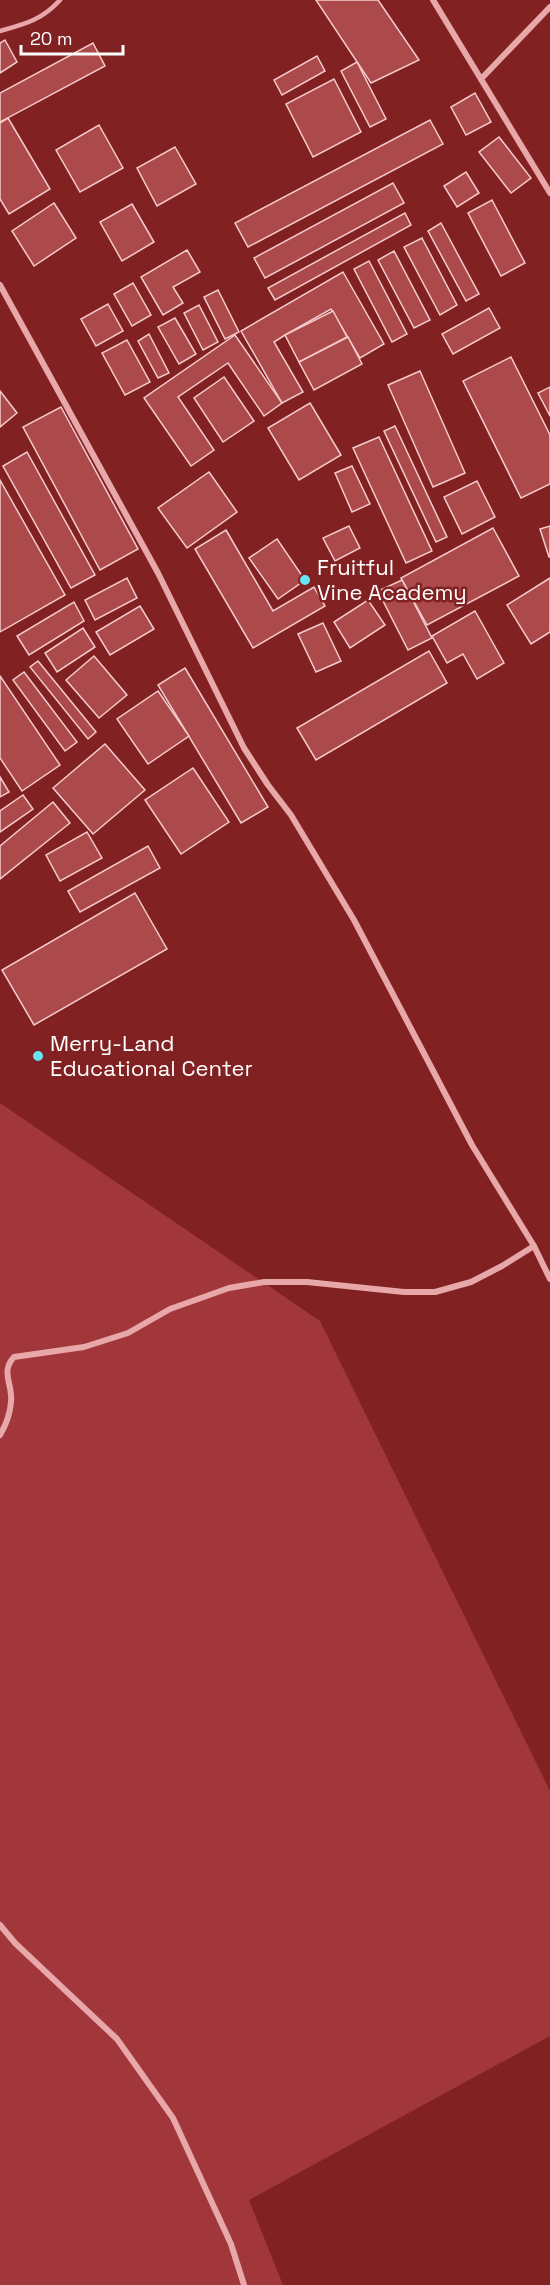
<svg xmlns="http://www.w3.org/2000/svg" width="550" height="2285" viewBox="0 0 550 2285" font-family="'Space Grotesk',sans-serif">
	<rect width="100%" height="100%" fill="#812122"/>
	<polygon fill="#a1373a" points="0,1103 320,1321 550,1791 550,2036 249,2200 283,2285 0,2285"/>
	<g fill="#ab494b" stroke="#f6cbcc" stroke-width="1.5">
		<polygon points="316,0 378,0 419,60 371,83"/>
		<polygon points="5,40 17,62 0,73 0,43"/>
		<polygon points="93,43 105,66 0,122 0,93"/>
		<polygon points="317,56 325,71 282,95 274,80"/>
		<polygon points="357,62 386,119 370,127 341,71"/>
		<polygon points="334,79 361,132 313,157 286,104"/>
		<polygon points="475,93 491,122 466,135 451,107"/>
		<polygon points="8,118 50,189 9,214 0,199 0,123"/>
		<polygon points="430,120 443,144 248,247 235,223"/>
		<polygon points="99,125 123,168 80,192 56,150"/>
		<polygon points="499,137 531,178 511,193 479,152"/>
		<polygon points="175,147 196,184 157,206 137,168"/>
		<polygon points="466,172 479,193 457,207 444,186"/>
		<polygon points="393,183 404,203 265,278 254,258"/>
		<polygon points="492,200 525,263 501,276 468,213"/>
		<polygon points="54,203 76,238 34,266 12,231"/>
		<polygon points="132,204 154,242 122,261 100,222"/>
		<polygon points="405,213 411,225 275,300 268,288"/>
		<polygon points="441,223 479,294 466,301 428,231"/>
		<polygon points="422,238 457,305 440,315 404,247"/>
		<polygon points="187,250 200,272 173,287 183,303 163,315 141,277"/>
		<polygon points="394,251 430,320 414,328 378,260"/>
		<polygon points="369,261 407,334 392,342 354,269"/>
		<polygon points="343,272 384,344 360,358 331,309 285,335 274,342 303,392 282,403 241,331"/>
		<polygon points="133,283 151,315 132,326 114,294"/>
		<polygon points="218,290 239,332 225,339 204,297"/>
		<polygon points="108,304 123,331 96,346 81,319"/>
		<polygon points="199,305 218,342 203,350 184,313"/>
		<polygon points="489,308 500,328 453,354 442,334"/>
		<polygon points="333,311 347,337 299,362 285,335"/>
		<polygon points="175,318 196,354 179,364 158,327"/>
		<polygon points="149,334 169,373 158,378 138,341"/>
		<polygon points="235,335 282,403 264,416 228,363 178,397 214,450 191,466 144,398"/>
		<polygon points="348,337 362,364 314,390 299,362"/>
		<polygon points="127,340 150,382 125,395 102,353"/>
		<polygon points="511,357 550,435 550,484 521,498 463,381"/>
		<polygon points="420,371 465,473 433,487 388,385"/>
		<polygon points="224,377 254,421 223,442 194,398"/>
		<polygon points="550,387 550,416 538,393"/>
		<polygon points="0,391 17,413 0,427"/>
		<polygon points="310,403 341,455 299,480 268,428"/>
		<polygon points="61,407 138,549 100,570 23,427"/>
		<polygon points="395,426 447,537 436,542 384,431"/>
		<polygon points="379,437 432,551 406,563 353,448"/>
		<polygon points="27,452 95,575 71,588 3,466"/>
		<polygon points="352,466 370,504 352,512 335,473"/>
		<polygon points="209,472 237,512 187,548 158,508"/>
		<polygon points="0,480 65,595 0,632"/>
		<polygon points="477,481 495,517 462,534 444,497"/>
		<polygon points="349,526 360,548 335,561 323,538"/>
		<polygon points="550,526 550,557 549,557 540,529"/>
		<polygon points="493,528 519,576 427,625 401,578"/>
		<polygon points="226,530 273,611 314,587 325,606 253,648 195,549"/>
		<polygon points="277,539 305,580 278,599 249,558"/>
		<polygon points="127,578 137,598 95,620 85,600"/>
		<polygon points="550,578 550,632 531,644 507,605"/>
		<polygon points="402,580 432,638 408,650 378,591"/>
		<polygon points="368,600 385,625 350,648 334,622"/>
		<polygon points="74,602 84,621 29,655 17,636"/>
		<polygon points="140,606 154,629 110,655 96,632"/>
		<polygon points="475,611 504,663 477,679 463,654 447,663 432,636"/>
		<polygon points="323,623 341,661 316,672 298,634"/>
		<polygon points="83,628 95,647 57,672 45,653"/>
		<polygon points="429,651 447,683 316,760 297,728"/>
		<polygon points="94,656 127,695 99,718 66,680"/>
		<polygon points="38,661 96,732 88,739 30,667"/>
		<polygon points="185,668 268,807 241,823 158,685"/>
		<polygon points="24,672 77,742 65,751 13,680"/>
		<polygon points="0,676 60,765 22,791 0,758"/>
		<polygon points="158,691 189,736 148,764 117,719"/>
		<polygon points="105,744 145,790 93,834 53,788"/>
		<polygon points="193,768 229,822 181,854 145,800"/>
		<polygon points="0,777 9,792 0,797"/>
		<polygon points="23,795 33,809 0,832 0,811"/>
		<polygon points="53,802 70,823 0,879 0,846"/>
		<polygon points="87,832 102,858 60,881 46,855"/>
		<polygon points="148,846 160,868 80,912 68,891"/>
		<polygon points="135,893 167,949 34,1025 2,970"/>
	</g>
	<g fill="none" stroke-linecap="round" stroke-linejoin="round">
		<path stroke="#e8a7a9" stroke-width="4.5" d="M 0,31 C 25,24 42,20 60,0"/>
		<g stroke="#e8a7a9" stroke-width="6">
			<polyline points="433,0 550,193"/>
			<polyline points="481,79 550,7"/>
			<polyline points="0,285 158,573 244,748 268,785 291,815 354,920 472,1145 534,1246 550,1279"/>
			<path d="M 0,1435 C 6,1425 10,1414 11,1402 C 13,1384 0,1372 14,1357 L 84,1347 L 128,1333 L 170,1309 L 229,1288 L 264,1282 L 307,1282 L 404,1292 L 435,1292 L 471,1282 L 502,1266 L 534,1246"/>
			<polyline points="0,1925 15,1943 117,2039 173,2118 231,2244 244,2285"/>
		</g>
	</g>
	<g fill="#68e2f5" stroke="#812122" stroke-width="2">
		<circle cx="305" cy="580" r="6"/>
		<circle cx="38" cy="1056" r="6"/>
	</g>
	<g text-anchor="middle" stroke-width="5" stroke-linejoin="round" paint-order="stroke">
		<g font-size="22" fill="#fff" stroke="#812122" text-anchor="start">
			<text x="317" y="575">Fruitful<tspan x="317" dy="25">Vine Academy</tspan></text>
			<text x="50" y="1051">Merry-Land<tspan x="50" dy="25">Educational Center</tspan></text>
		</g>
	</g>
	<path d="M21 45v9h102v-9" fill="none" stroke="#ffffff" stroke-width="3"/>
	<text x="30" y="45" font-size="18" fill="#ffffff" stroke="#812122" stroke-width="4.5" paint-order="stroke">20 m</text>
</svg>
